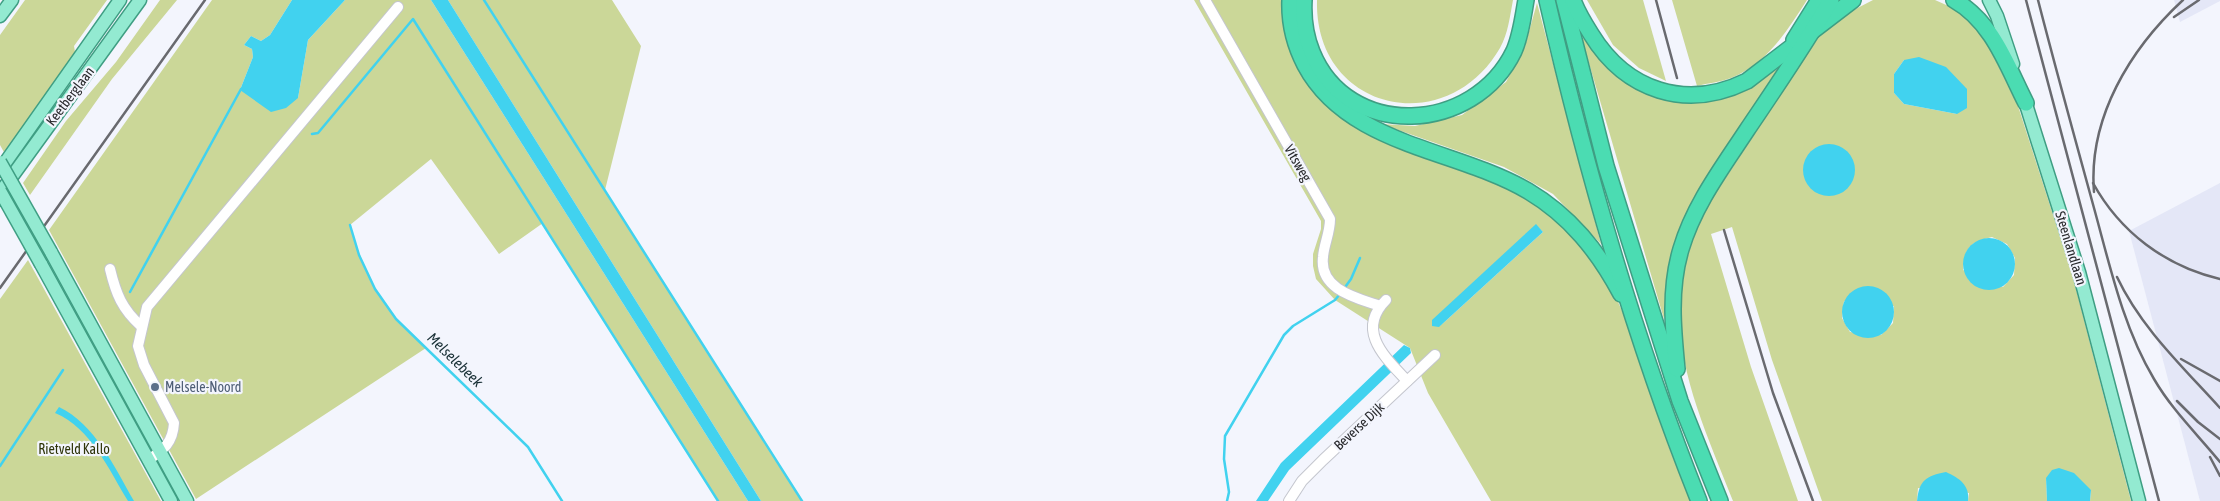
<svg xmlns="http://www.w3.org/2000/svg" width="2220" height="501" viewBox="0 0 2220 501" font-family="'Asap Condensed',sans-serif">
	<rect width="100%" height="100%" fill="#f3f5fd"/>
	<g fill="#e4e7f7">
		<polygon points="2174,0 2220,0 2220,1 2180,22"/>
		<polygon points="2220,183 2220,501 2200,501 2129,231"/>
	</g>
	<g fill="#cbd798" fill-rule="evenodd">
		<polygon points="25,0 107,0 74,46 75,52 5,154 0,145 0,35"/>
		<polygon points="160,0 177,0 112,79 30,195 23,183 66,121 116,62"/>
		<path d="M 212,0 L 292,0 L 270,35 L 261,41 L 251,36 L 244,45 L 252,49 L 253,57 L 240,90 L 298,98 L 308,40 L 345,0 L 431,0 L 748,501 L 718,501 L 543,223 L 499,254 L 431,159 L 350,225 C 360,259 373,291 396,318 C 404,329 416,339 426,348 L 196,499 L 49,230 Z"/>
		<polygon points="448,0 612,0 641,46 605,190 802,501 761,501"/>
		<path d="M 1194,0 L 1283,0 L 1291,51 L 1307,81 L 1326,104 L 1349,122 L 1498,182 L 1552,213 L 1583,244 L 1615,295 L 1633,336 L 1668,445 L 1690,501 L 1491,501 L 1428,393 L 1410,348 L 1335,300 L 1316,279 L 1313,266 L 1313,254 L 1321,229 L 1321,221 ZM 1536,225 L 1543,232 L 1439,327 Z"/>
		<path d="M 1317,0 L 1513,0 C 1510,16 1508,34 1500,48 C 1446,141 1314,111 1317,0 Z"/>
		<polygon points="1587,0 1643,0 1666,81 1639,68 1613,45"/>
		<path d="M 1672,0 L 1807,0 C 1787,31 1767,64 1731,78 C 1721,82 1708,83 1697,86 Z"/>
		<path d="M 1873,0 L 1935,0 L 1953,8 L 1967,19 L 1977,30 L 1988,45 L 2018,106 L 2072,274 L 2131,501 L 2090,501 L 2091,490 L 2046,478 L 2047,501 L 1968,501 L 1969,493 L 1918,488 L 1917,501 L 1822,501 L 1772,360 L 1732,227 L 1711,234 L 1751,367 L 1798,501 L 1733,501 C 1701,419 1662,342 1688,252 C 1693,232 1703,214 1713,197 L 1820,35 L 1846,14 ZM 1904,60 L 1957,114 L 1904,104 L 1894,93 L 1894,74 ZM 1992,237 L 2007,244 L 2015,258 L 2014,275 L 2003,287 L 1963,270 C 1965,247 1970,242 1992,237 ZM 1844,301 L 1894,306 L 1893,323 L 1881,335 L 1850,332 L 1842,318 Z"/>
		<polygon points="1537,3 1601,244 1553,194 1504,167 1381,124 1415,126 1462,115 1506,82 1525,46"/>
		<polygon points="1581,36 1619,78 1656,97 1697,102 1733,95 1781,67 1672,256 1664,319"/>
		<polygon points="28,260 161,501 0,501 0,299"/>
	</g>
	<g fill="#41d2ef">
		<polygon points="292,0 345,0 308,40 298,98 286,108 271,112 240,90 253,57 252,49 244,45 251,36 261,41 270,35"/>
		<polygon points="431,0 448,0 761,501 748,501"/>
		<polygon points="1919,57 1946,67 1967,89 1967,108 1957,114 1904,104 1894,93 1894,74 1904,60"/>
		<circle cx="1829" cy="170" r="26"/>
		<polygon points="1536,224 1543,232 1439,327 1432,326 1432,320"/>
		<circle cx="1989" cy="264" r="26"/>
		<circle cx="1868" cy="312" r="26"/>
		<polygon points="1404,345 1410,348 1411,353 1289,470 1268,501 1256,501 1281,463"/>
		<path d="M 59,407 C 95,424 115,468 134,501 L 128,501 C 109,470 91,428 55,413 Z"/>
		<polygon points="2059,468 2074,473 2091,490 2090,501 2047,501 2046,478 2052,470"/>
		<path d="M 1946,472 C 1959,478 1970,485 1968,501 L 1917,501 C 1919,480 1926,476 1946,472 Z"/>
	</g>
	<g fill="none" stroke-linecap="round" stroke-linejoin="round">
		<g stroke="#41d2ef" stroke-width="2.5">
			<polyline points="484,0 802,501"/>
			<polyline points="312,134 318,133 413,19 718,501"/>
			<polyline points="350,225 359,255 375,289 396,319 528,447 562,501"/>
			<polyline points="1343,290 1351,279 1360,258"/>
			<polyline points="130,292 241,89"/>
			<polyline points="0,466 63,370"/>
			<polyline points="1227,501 1229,492 1224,459 1225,436 1284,335 1293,326 1335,300 1340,294"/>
		</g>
		<defs>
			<g id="minor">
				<path d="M 1205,0 L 1330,219 C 1330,233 1324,244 1323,257 C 1319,290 1357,298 1380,306"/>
				<path d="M 110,269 C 116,294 122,309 141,326"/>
				<path d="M 1386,300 C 1355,331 1386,358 1407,381"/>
				<path d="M 148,460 C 164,450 173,442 174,423 L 144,365 L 138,346 L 147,307 L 398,7"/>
				<polyline points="1289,501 1302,481 1323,460 1435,355"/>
			</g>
			<g id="major">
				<polyline points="1989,0 1997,16 2013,64"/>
				<polyline points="0,16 12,0"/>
				<polyline points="2023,95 2079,272 2139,501"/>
				<polyline points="0,170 120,0"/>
				<polyline points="0,193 140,0"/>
				<polyline points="51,252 187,501"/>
				<polyline points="41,264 171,501"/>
			</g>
			<g id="highway">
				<path d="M 1290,0 C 1289,24 1294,44 1305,65 C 1348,146 1457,149 1528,191 C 1570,216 1598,251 1621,294"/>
				<path d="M 1304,0 C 1303,18 1305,35 1312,52 C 1348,141 1474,134 1514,51 C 1521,35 1523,17 1526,0"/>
				<path d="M 1547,0 C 1586,170 1634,339 1699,501"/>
				<polyline points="1564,0 1606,166 1680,401 1720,501"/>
				<path d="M 1573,0 C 1577,12 1584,23 1591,34 C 1626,91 1686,111 1747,81 L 1853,0"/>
				<path d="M 1954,0 C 1993,22 2007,66 2026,103"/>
				<polyline points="1794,40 1819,0"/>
				<path d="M 1677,369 C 1673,329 1669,289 1681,249 C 1694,205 1722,168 1747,130 C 1776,87 1805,45 1831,0"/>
			</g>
		</defs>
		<use href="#minor" stroke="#c4c6ce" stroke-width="12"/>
		<use href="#major" stroke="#3f9e83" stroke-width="15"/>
		<use href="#highway" stroke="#3f9e83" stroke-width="18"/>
		<use href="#minor" stroke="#fff" stroke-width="10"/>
		<use href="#major" stroke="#93ead1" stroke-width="12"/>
		<use href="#highway" stroke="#4bdcb2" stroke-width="15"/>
		<g stroke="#696a6f" stroke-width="2.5">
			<polyline points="1656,0 1677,78"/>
			<polyline points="2026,0 2159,501"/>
			<path d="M 2038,0 C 2056,70 2075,139 2094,208 C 2110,266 2123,327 2154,379 C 2172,410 2198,435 2220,462"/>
			<polyline points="2174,17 2199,0"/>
			<path d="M 2093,183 C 2120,232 2165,266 2220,279"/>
			<path d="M 2094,192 C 2088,118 2130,49 2183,0"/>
			<polyline points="1724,230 1773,393 1813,501"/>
			<path d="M 2117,277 C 2141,328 2183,367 2220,408"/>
			<polyline points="0,288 205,0"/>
			<polyline points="2181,359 2220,381"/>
			<polyline points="2177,401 2198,422 2220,439"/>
			<polyline points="2210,457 2220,476"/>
		</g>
		<defs>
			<g id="major-bridge">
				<polyline points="0,162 51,252"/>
				<polyline points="0,191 41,264"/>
			</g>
		</defs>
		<use href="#major-bridge" stroke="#3f9e83" stroke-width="15" stroke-linecap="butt"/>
		<use href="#major-bridge" stroke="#93ead1" stroke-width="12"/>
	</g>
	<circle fill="#5c6f8a" stroke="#f3f5fd" stroke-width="2" cx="155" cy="387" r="5"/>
	<g text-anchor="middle" stroke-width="4.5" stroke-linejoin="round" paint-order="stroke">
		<g font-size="14" fill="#292a2d" stroke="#f3f5fd">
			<text transform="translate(70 96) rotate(-53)" y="5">Keetberglaan</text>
			<text transform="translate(1298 163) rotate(60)" y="5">Vitsweg</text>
			<text transform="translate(2071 248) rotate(73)" y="5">Steenlandlaan</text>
			<text transform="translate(1359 426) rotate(-43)" y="5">Beverse Dijk</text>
		</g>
		<g font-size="14" fill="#4e5e75" stroke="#f3f5fd" text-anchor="start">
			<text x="165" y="392">Melsele-Noord</text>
		</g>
		<g font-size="14" fill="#2e3409" stroke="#f3f5fd">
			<text x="74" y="454">Rietveld Kallo</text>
		</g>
		<g font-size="15" font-style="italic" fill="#182f35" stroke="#f3f5fd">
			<text transform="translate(455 360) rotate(44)" y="5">Melselebeek</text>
		</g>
	</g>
</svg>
